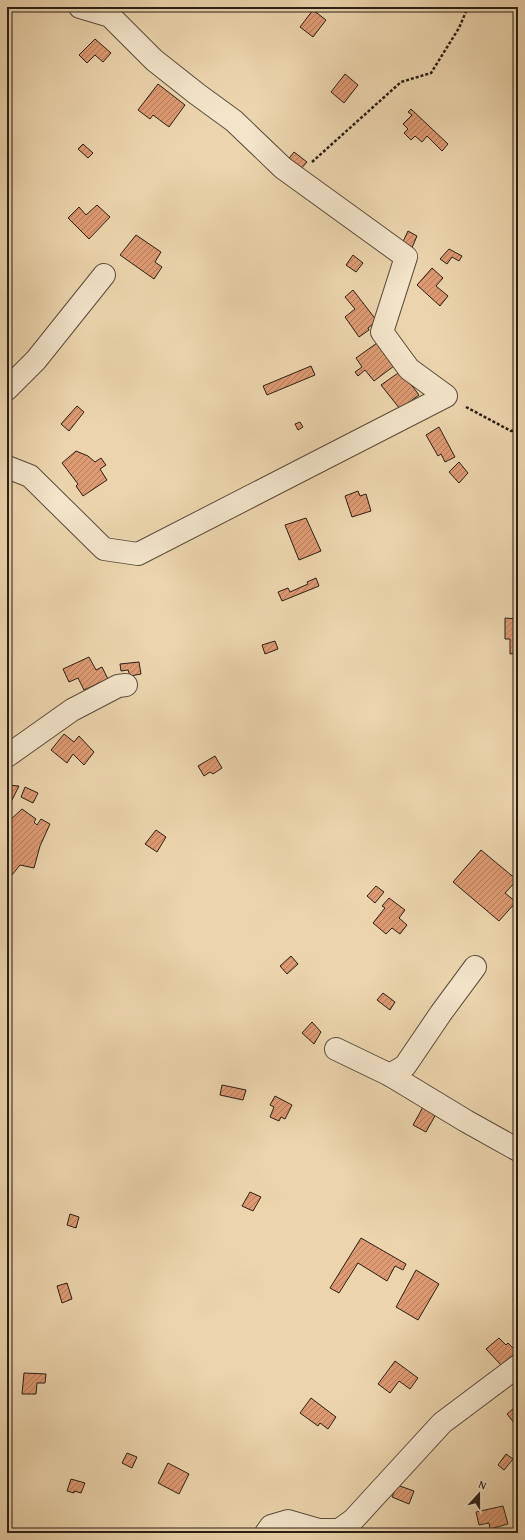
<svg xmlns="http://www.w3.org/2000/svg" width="525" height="1540" viewBox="0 0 525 1540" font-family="'Gentium Book Plus',serif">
	<defs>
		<pattern id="building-hatch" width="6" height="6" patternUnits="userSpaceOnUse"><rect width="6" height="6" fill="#de9a73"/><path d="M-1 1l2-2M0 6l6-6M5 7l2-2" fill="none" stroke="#b47d5d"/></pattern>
	</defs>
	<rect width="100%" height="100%" fill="#ecd5ad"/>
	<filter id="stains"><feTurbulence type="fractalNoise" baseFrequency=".005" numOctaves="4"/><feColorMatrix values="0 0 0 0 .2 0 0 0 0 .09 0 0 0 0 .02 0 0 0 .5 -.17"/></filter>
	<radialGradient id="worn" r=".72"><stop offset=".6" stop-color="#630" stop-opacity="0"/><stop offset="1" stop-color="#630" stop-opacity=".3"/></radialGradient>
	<g fill="url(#building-hatch)" stroke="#291f14">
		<polygon points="313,10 326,20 313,37 300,27"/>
		<polygon points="95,39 111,53 103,62 95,55 87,63 79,55"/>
		<polygon points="345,74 358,85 344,103 331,92"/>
		<polygon points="158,84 185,105 169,127 153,115 150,119 138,110"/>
		<polygon points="411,109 448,144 442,151 427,136 422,142 415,136 411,140 404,133 408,129 403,124 412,115 408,112"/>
		<polygon points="83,144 93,153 88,158 78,149"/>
		<polygon points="294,152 307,162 300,170 287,161"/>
		<polygon points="97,205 110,217 89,239 68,218 79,207 86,215"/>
		<polygon points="408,231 417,236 411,250 401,246"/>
		<polygon points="136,235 161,252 155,262 162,267 154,279 120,255"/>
		<polygon points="449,249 462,256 459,261 452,257 447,264 440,259"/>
		<polygon points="353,255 363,263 356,272 346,265"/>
		<polygon points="432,268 443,278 436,286 448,296 440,306 417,285"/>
		<polygon points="353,290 377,321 368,328 369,330 359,337 345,317 355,309 345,297"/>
		<polygon points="377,343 394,366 374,381 365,370 358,376 355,372 362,367 356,358"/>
		<polygon points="311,366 315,375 267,395 263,386"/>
		<polygon points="401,371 419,395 412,400 413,401 400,409 381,385"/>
		<polygon points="77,406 84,412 69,431 61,424"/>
		<polygon points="300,422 303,427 298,430 295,424"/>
		<polygon points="439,427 455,457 445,462 441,454 438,456 426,435"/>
		<polygon points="76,451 88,456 95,462 101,458 106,465 100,469 107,480 83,496 76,486 78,484 62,463"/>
		<polygon points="459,462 468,473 459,483 449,472"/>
		<polygon points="358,491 360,496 366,494 371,511 352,517 345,496"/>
		<polygon points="306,518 321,551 299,560 285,525"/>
		<polygon points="316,578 319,586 282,601 278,592 288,588 290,592 308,584 307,582"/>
		<polygon points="505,618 518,619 518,653 510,654 510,639 505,639"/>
		<polygon points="7,635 12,639 7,647"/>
		<polygon points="275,641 278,649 265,654 262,645"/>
		<polygon points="89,657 96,670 102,667 108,679 84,690 78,678 69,682 63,669"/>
		<polygon points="139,662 141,674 130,676 128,670 121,671 120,664"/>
		<polygon points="64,734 74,742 79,736 94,752 84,765 73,754 67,763 51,750"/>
		<polygon points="215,756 222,768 213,774 210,772 204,776 198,766"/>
		<polygon points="7,785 19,786 7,810"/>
		<polygon points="25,787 38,793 33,803 21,797"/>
		<polygon points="22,809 36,819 34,822 37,825 41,819 50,824 40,846 34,868 20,865 12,875 7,877 7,841 11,834 9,829 9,821"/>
		<polygon points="156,830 166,837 157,852 145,844"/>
		<polygon points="481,850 517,880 505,893 516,902 499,921 453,882"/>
		<polygon points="376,886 384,892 375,903 367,896"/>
		<polygon points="389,898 405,910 399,918 407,925 400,934 392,928 386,934 373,923 385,908 382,906"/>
		<polygon points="291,956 298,964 287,974 280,966"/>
		<polygon points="383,993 395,1002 390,1010 377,1000"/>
		<polygon points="312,1022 321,1032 314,1044 302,1033"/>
		<polygon points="222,1085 246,1090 243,1100 220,1095"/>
		<polygon points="275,1096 292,1105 285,1119 281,1117 279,1121 270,1117 274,1107 270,1105"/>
		<polygon points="423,1107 436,1114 426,1132 413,1125"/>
		<polygon points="250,1192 261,1197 253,1211 242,1206"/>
		<polygon points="70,1214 79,1217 76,1228 67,1225"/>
		<polygon points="361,1238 406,1264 403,1270 395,1266 387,1281 358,1263 339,1293 330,1288"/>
		<polygon points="416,1270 439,1284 418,1320 396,1307"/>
		<polygon points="67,1283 72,1299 62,1303 57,1286"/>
		<polygon points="518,1292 518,1304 513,1301"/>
		<polygon points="499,1338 506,1345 508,1343 517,1352 501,1365 486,1349"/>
		<polygon points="395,1361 418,1378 410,1389 399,1381 390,1393 378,1384"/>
		<polygon points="24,1373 46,1374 45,1383 37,1383 36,1394 22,1394"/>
		<polygon points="311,1398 336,1417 328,1429 320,1423 318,1426 300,1413"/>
		<polygon points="514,1408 518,1413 518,1422 515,1424 507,1414"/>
		<polygon points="127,1453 137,1457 132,1468 122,1463"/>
		<polygon points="506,1454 513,1459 504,1470 498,1465"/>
		<polygon points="168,1463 189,1474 179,1494 158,1483"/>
		<polygon points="71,1479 85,1483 81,1493 74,1491 74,1493 67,1491"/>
		<polygon points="397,1485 414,1491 409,1504 392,1497"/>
		<polygon points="503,1506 508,1524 490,1529 489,1523 479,1525 476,1512"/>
	</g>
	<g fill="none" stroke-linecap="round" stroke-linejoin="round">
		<defs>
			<g id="minor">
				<polyline points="7,389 36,360 104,275"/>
				<polyline points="7,467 30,476 104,549 138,554 446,396 409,369 382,332 406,257 283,168 234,121 197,94 154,60 110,16 80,7"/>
				<polyline points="7,756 72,710 118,686 126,685"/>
				<polyline points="336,1049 390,1075 466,1121 518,1150"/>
				<polyline points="390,1075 405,1066 441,1013 475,967"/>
				<polyline points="266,1533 271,1526 288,1521 319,1530 339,1530 353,1520 442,1423 518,1366"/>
			</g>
		</defs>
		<use href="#minor" stroke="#5a4c3a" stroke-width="24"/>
		<g stroke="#291f14" stroke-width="2.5" stroke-dasharray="3 2" stroke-linecap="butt">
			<polyline points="312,162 401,82 431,73 459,28 468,7"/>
			<polyline points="466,407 511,431 518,429"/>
		</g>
		<use href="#minor" stroke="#f3e4ca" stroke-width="22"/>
	</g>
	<rect width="525" height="1540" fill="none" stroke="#ecd5ad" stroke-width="24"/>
	<rect x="8" y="8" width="509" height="1524" fill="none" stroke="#291f14" stroke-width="2"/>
	<rect x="12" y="12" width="501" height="1516" fill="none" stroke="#291f14"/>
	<g transform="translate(479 1494) rotate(21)" stroke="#f3e4ca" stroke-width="3" paint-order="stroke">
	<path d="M0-3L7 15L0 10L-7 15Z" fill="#291f14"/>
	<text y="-6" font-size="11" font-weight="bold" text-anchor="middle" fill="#291f14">N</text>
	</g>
	<rect width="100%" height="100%" filter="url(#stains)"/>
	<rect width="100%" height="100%" fill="url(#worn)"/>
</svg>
